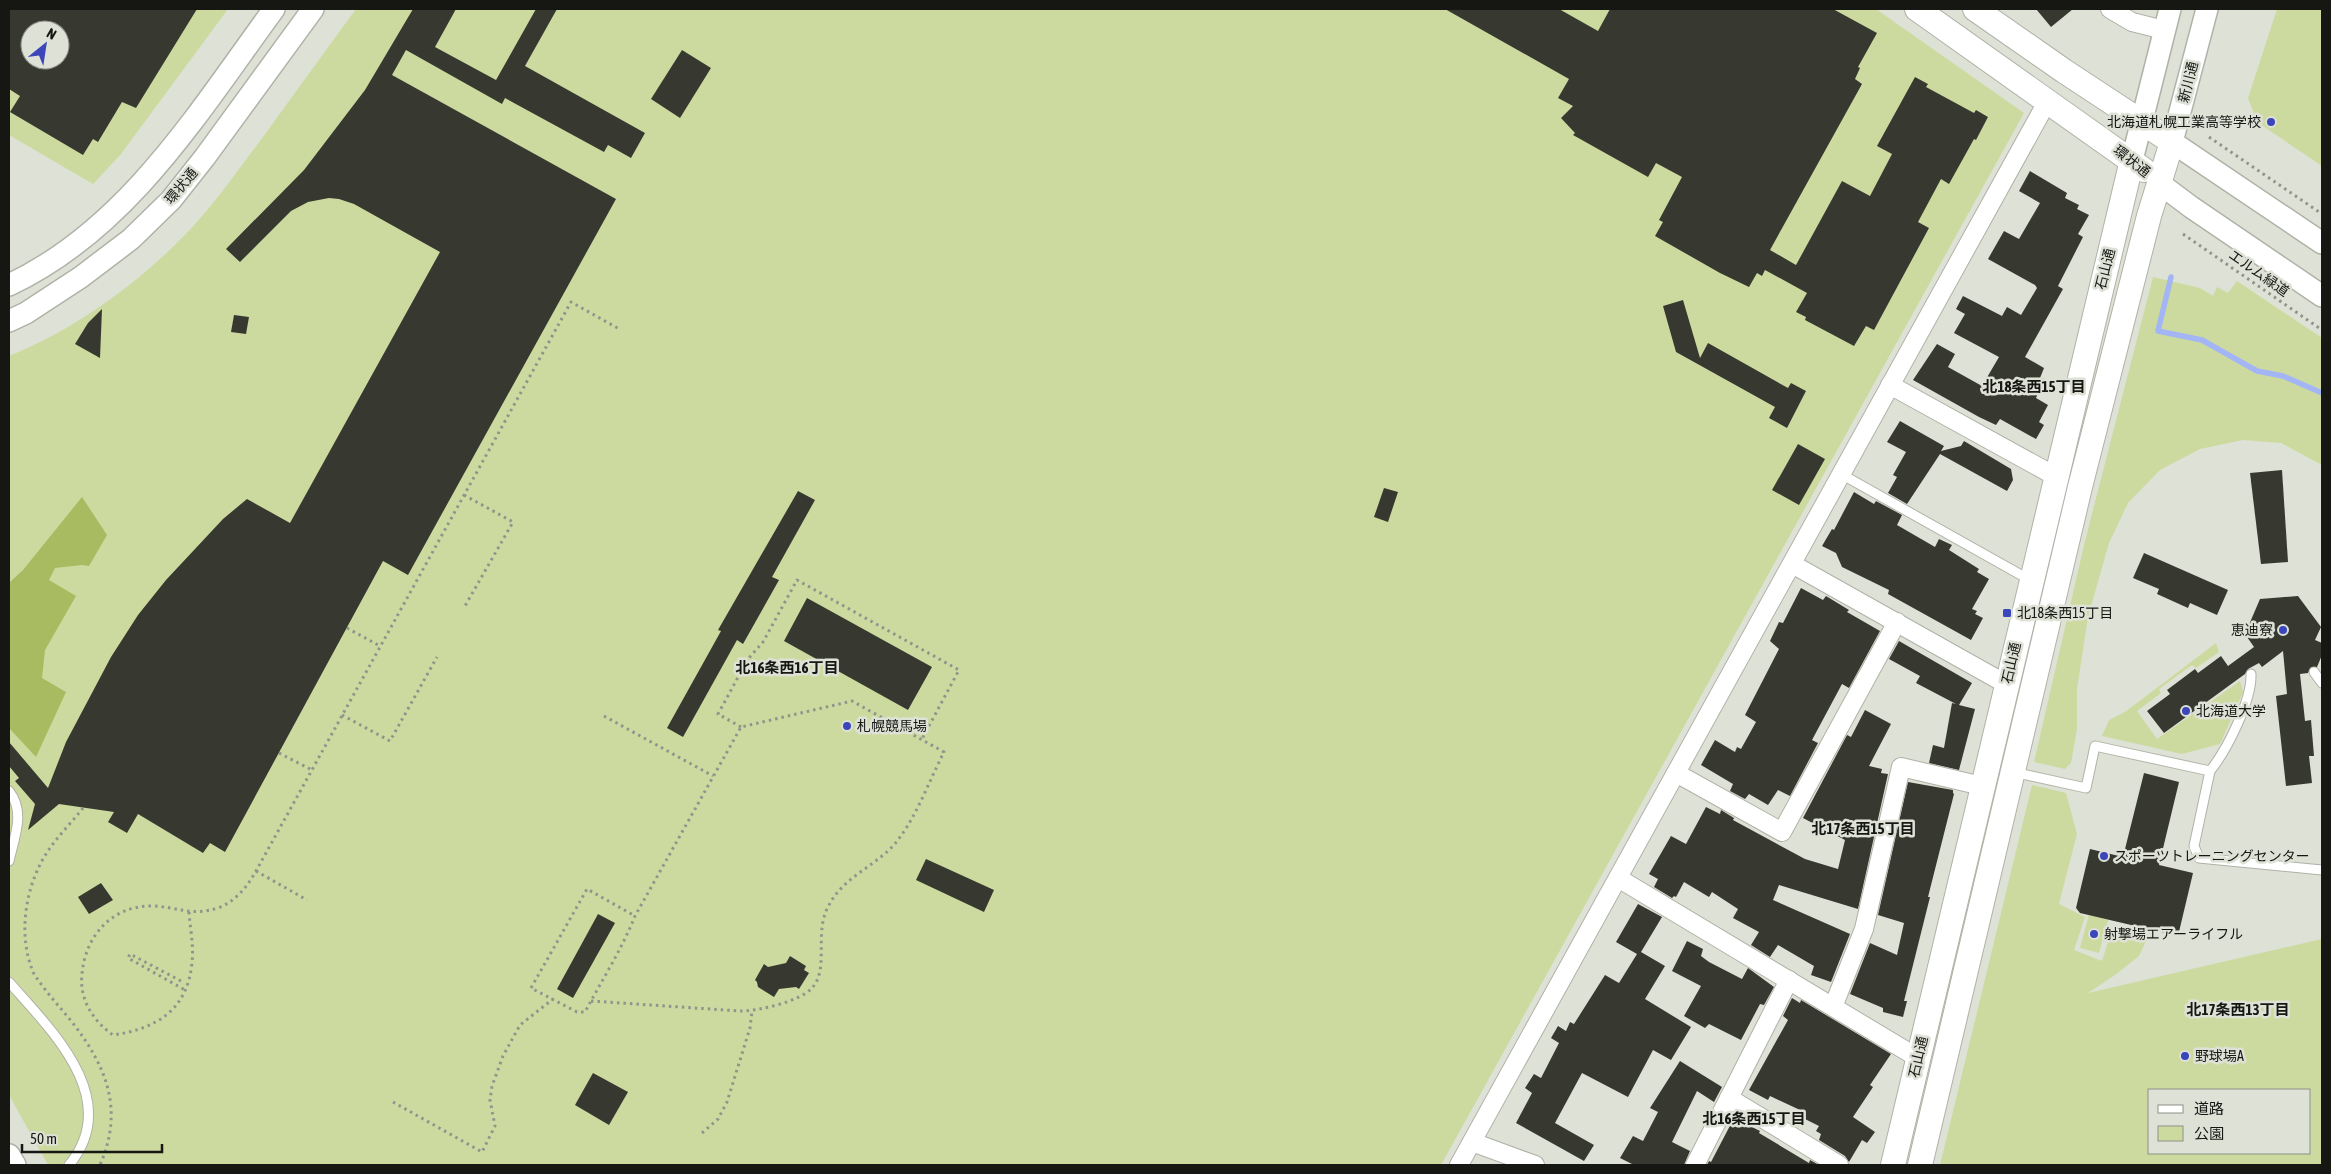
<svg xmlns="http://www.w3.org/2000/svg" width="2331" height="1174" viewBox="0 0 2331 1174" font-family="'Asap Condensed','Noto Sans JP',sans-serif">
	<rect width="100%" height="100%" fill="#dee1d6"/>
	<g fill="#cdda9f" fill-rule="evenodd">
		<path d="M 9,9 L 228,9 L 121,154 L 93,184 L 9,135 ZM 30,30 L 60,30 L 60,60 L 30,60 Z"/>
		<path d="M 356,9 L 1876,9 L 2024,113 L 1441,1165 L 48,1165 L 9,1095 L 9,356 C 74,330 136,285 185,235 C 214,205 238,170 263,137 C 294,94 325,51 356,9 Z"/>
		<polygon points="2277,9 2322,9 2322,166 2257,122 2248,98"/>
		<polygon points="2153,277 2200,288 2213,296 2217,287 2228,293 2237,281 2322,338 2322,465 2281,443 2243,440 2200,449 2160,470 2128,503 2109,543 2088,617 2077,689 2077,729 2071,763 2065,769 2034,762 2085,541"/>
		<polygon points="2216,643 2219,652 2196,668 2192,665 2159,689 2161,693 2137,711 2157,739 2240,681 2243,692 2220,744 2182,754 2102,736 2109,720 2125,712"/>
		<path d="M 2032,785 L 2066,793 L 2077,834 L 2059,904 L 2085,917 L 2074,950 L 2102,961 L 2112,929 L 2149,935 L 2139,956 L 2115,975 L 2088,993 L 2322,939 L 2322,1165 L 1940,1165 ZM 2150,1090 L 2310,1090 L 2310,1153 L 2150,1153 Z"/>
		<polygon points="2089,914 2108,920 2099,953 2080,948"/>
	</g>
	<polygon fill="#a9bb60" points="82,497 107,535 89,566 82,565 55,568 49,580 76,596 45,650 42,678 66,692 36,757 9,728 9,583 23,570"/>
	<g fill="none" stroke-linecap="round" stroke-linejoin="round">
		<polyline stroke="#a4b5f6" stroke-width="5.5" points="2171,277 2158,331 2202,340 2257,371 2283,376 2322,393"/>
	</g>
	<g fill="#373930" fill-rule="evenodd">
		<path d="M 9,9 L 197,9 L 136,108 L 122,102 L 98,142 L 93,139 L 83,155 L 10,112 L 20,96 L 9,89 ZM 30,30 L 60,30 L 60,60 L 30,60 Z"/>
		<polygon points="413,9 456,9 435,47 496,80 536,9 557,9 525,66 645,133 631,158 608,145 604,152 505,98 502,104 406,50 392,75 616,199 408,575 383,561 225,852 210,843 203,853 138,814 127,833 108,822 114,812 59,804 28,830 35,804 15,781 19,778 9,766 9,742 48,788 66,742 111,657 138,615 166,580 223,519 247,499 290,523 440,252 354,204 339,199 329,198 308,202 291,211 240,262 226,249 304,170 365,90"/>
		<polygon points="1445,9 1559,9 1598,31 1610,9 1833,9 1877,33 1858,67 1860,68 1855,79 1862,84 1770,250 1796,265 1842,181 1870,196 1892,154 1877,146 1915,77 1928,84 1926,87 1974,113 1976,110 1988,117 1976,140 1974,139 1949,184 1941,179 1918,222 1929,228 1874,330 1866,326 1854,346 1805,320 1806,317 1796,312 1807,293 1765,270 1762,276 1757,273 1749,287 1720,273 1655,236 1663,222 1659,220 1682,177 1656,163 1648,177 1573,135 1575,133 1561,118 1573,106 1558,98 1569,79"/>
		<polygon points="2036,9 2073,9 2051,27"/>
		<polygon points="682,50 711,68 680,118 651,99"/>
		<polygon points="2030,171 2067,193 2065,198 2079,205 2077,209 2089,215 2078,234 2083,237 2058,286 2063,289 2025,357 2044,368 2040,378 2044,379 2036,398 2048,405 2039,422 2044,425 2036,439 2000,419 1996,425 1979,417 1913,380 1937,344 1955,354 1948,367 1982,386 1999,357 1954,333 1965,314 1956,309 1963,296 2002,316 2007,307 2021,315 2037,288 2035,285 1988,259 2004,231 2019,239 2040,203 2019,191"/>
		<polygon points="1683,300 1700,358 1708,343 1788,388 1791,383 1806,391 1787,428 1769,418 1775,407 1676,352 1663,306"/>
		<polygon points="102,309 100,358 75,344 88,323"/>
		<polygon points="234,315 249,317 246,334 231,332"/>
		<polygon points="1900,421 1944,446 1941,451 1961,446 1964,441 2011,469 2013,480 2007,491 1940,454 1907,504 1888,493 1897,477 1893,475 1906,452 1887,442"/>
		<polygon points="1798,444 1825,459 1799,505 1772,490"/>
		<polygon points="2282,470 2288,562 2261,564 2250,473"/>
		<polygon points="1384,488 1398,492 1388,522 1374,517"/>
		<polygon points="798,491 815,500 772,577 779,580 743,644 737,640 683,737 667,728 721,631 718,630"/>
		<polygon points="1854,492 1874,504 1876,501 1902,515 1897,525 1935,547 1939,539 1952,545 1949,550 1979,569 1977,572 1989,579 1972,609 1977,611 1975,614 1983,618 1971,640 1888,594 1889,590 1842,567 1836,553 1822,546 1832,529 1834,530"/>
		<polygon points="2144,553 2228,590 2217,615 2190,603 2188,608 2157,594 2159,589 2133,578"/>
		<polygon points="1801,588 1823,600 1826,596 1849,610 1847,612 1880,631 1849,688 1842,684 1812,740 1818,743 1790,796 1778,790 1768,805 1749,794 1745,799 1730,791 1733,784 1701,765 1715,740 1735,752 1737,747 1741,749 1756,722 1745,715 1779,649 1770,641 1779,622 1783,623"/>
		<polygon points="2298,596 2321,627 2315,640 2322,643 2322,655 2317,667 2311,667 2308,673 2300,674 2305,721 2311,720 2314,756 2309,756 2312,783 2286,786 2276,696 2287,694 2283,651 2262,667 2259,663 2248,669 2245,674 2164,733 2147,711 2170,694 2167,690 2195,669 2198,673 2221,656 2228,666 2254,647 2245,634 2260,599"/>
		<polygon points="807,598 932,667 908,710 784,641"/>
		<polygon points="1899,641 1972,683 1959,705 1975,709 1959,770 1929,763 1933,745 1944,748 1952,703 1956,704 1916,683 1920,676 1889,659"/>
		<polygon points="1865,710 1891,724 1869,766 1882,769 1881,773 1888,774 1858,909 1779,885 1773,900 1850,934 1831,982 1811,975 1814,966 1778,945 1770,957 1751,945 1759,932 1733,918 1738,909 1712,892 1709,897 1684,882 1676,897 1674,896 1672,898 1654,887 1658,879 1649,874 1671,836 1686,844 1706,807 1720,814 1721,810 1734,818 1733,820 1805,859 1838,869 1845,840 1803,818 1847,735 1851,737"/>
		<polygon points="2144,773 2179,782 2159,865 2193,873 2178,936 2080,913 2076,908 2090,849 2123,857"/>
		<polygon points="1908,782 1953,790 1953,793 1954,794 1928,897 1930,897 1904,1001 1907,1001 1903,1017 1883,1012 1883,1008 1850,994 1870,943 1897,955 1904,923 1878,915"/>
		<polygon points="926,859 994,890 984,912 916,880"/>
		<polygon points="101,883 113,900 89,914 78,897"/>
		<polygon points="1638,904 1662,917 1641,952 1665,966 1645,999 1691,1027 1671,1060 1653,1050 1628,1097 1582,1073 1555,1123 1594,1145 1584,1161 1516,1123 1532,1093 1525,1088 1534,1074 1541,1078 1559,1043 1551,1038 1558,1026 1566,1031 1570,1022 1574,1024 1605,975 1619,983 1637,954 1616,942"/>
		<polygon points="598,914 615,923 573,998 557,989"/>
		<polygon points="1687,941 1703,949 1701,956 1709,962 1742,979 1748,968 1774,987 1764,1005 1760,1004 1741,1040 1709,1024 1705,1028 1684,1016 1701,986 1672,971"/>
		<polygon points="790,956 806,966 804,970 809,973 799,989 796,987 779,989 774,997 758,987 757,982 755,980 764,964 768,967 786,963"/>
		<polygon points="1792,998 1800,1003 1801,1000 1891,1054 1870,1085 1873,1087 1853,1117 1875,1132 1867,1143 1862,1140 1849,1162 1845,1156 1819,1140 1821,1134 1816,1131 1819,1126 1797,1115 1800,1110 1770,1096 1768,1100 1749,1090 1788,1020 1783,1016"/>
		<polygon points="1680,1061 1722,1087 1714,1102 1697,1091 1672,1142 1690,1151 1684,1165 1634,1165 1620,1158 1633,1136 1643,1141 1658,1112 1650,1108"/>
		<polygon points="593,1073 628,1092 609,1125 575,1105"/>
		<polygon points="1734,1118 1760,1131 1759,1133 1809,1163 1810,1160 1819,1165 1707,1165 1709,1161 1711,1162"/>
	</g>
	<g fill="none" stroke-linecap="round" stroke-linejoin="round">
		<defs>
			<g id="service">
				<polyline points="1841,474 2030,580"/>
				<polyline points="2314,672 2322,683"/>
				<path d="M 2210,771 C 2227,750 2252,700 2251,674"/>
				<polyline points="2013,772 2086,788 2095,746 2210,771 2194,846 2199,858 2322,870"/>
				<path d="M 9,791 C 26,812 14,838 9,861"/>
				<path d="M 9,982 C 50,1029 124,1099 69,1165"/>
			</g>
			<g id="minor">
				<polyline points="2110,9 2132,22 2164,30"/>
				<polyline points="1890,385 2055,476"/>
				<polyline points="1792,564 2006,684"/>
				<polyline points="1676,773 1782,832 1897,622"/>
				<polyline points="1618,878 1918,1058"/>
				<polyline points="1833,1007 1864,929 1901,767 1982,786"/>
				<polyline points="1729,1098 1839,1165"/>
				<polyline points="1472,1142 1535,1165"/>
				<polyline points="1459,1165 2047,102"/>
				<polyline points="1695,1165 1789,980"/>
			</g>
			<g id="tertiary">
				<polyline points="2207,9 2172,142 2322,243"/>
				<polyline points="2132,160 2170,9"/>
				<polyline points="2159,183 2191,207 2322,296"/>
				<path d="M 9,285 C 128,229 199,111 274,9"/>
				<polyline points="9,321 26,313 81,277 131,239 171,200 205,157 313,9"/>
				<polyline points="9,1155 15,1165"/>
			</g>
			<g id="secondary">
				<polyline points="1917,9 2144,170"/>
				<polyline points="1893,1165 2132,160"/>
				<polyline points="1920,1165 2080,487 2149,216 2172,142 2064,71 1975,9"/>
			</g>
		</defs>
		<use href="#service" stroke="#b0b2a7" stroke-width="11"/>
		<use href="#minor" stroke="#b0b2a7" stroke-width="20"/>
		<use href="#tertiary" stroke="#b0b2a7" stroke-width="24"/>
		<use href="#secondary" stroke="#b0b2a7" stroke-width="26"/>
		<g stroke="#92948c" stroke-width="3" stroke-dasharray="2.5 4" stroke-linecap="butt">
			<polyline points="2209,137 2322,214"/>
			<polyline points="2183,234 2322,330"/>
			<polyline points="464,495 513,522 465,606"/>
			<polyline points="347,628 380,646"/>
			<polyline points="342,715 390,741 437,657"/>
			<polyline points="604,716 713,776"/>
			<polyline points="741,727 718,714 748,659 763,642 797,580 959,670 922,739"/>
			<polyline points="279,753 312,770"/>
			<path d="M 83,808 C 72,822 58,836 48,851 C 25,885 17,936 34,974 C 45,991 59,1006 72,1022 C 107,1067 124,1110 100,1165"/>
			<polyline points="256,871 307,900"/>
			<path d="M 189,912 C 190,928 194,946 192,962 C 188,1010 156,1029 113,1035 C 93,1021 79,999 82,974 C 85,937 111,906 151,906 C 176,906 190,917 218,908 C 236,901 247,887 256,871 L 571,302 L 621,330"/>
			<polyline points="181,981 130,954 128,958 185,990"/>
			<path d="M 591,1001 L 740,1011 C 758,1011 799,1002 812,988 C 830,968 813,933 829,905 C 843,878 873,867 893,846 C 915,821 929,781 944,752 L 852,701 L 741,727 L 635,916 C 622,949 602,980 585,1012 L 577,1012 L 531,988 L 587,889 L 635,916"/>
			<polyline points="393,1102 482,1152 495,1126 490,1100 492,1086 503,1056 520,1025 553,999"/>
			<polyline points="702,1133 718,1119 727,1102 750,1028 752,1011"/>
		</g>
		<use href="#service" stroke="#fff" stroke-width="9"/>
		<use href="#minor" stroke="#fff" stroke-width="18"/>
		<use href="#tertiary" stroke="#fff" stroke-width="21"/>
		<use href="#secondary" stroke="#fff" stroke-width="24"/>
	</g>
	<g fill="#3a46b9" stroke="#dee1d6" stroke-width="2">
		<circle cx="2271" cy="122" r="5"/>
		<rect x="2002" y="608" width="10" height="10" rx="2.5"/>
		<circle cx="2283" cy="630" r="5"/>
		<circle cx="2186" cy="711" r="5"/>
		<circle cx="847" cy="726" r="5"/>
		<circle cx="2104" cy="856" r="5"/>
		<circle cx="2094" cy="934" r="5"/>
		<circle cx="2185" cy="1056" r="5"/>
	</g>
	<g text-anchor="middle" stroke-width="5" stroke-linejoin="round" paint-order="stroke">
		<g font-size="14" fill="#161713" stroke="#dee1d6">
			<text transform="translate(2188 82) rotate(-76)" y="5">新川通</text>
			<text transform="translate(2132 161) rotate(38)" y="5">環状通</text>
			<text transform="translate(181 186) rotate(-50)" y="5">環状通</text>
			<text transform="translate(2105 269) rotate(-76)" y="5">石山通</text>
			<text transform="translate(2259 273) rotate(35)" y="5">エルム緑道</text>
			<text transform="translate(2011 663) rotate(-77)" y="5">石山通</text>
			<text transform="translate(1918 1057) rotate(-77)" y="5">石山通</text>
		</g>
		<g font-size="14" fill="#161713" stroke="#dee1d6" text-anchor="start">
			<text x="2261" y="127" text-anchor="end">北海道札幌工業高等学校</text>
			<text x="2017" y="618">北18条西15丁目</text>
			<text x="2273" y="635" text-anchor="end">恵迪寮</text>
			<text x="2196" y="716">北海道大学</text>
			<text x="857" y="731">札幌競馬場</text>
			<text x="2114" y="861">スポーツトレーニングセンター</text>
			<text x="2104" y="939">射撃場エアーライフル</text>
			<text x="2195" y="1061">野球場A</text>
		</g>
		<g font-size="15" font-weight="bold" fill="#161713" stroke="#dee1d6">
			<text x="2034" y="392">北18条西15丁目</text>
			<text x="787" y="673">北16条西16丁目</text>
			<text x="1863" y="834">北17条西15丁目</text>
			<text x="2238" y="1015">北17条西13丁目</text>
			<text x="1754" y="1124">北16条西15丁目</text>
		</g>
	</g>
	<rect width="2331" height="1174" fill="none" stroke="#161713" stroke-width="20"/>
	<rect x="2148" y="1089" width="162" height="65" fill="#dee1d6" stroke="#8e9088"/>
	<rect x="2158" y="1105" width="25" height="8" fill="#ffffff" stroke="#8e9088"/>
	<text x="2194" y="1114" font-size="15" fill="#161713">道路</text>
	<rect x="2158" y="1126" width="25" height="15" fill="#cdda9f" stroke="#8e9088"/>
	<text x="2194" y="1139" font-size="15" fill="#161713">公園</text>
	<g transform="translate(45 45) rotate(30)"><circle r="24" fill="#dee1d6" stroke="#8e9088"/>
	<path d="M0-4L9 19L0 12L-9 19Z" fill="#3a46b9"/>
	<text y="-8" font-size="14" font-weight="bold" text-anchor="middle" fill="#161713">N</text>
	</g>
	<path d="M22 1144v8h140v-8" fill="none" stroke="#161713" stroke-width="2.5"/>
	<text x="30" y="1144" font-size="15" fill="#161713" stroke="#dee1d6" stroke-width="4" paint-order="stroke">50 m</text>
</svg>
